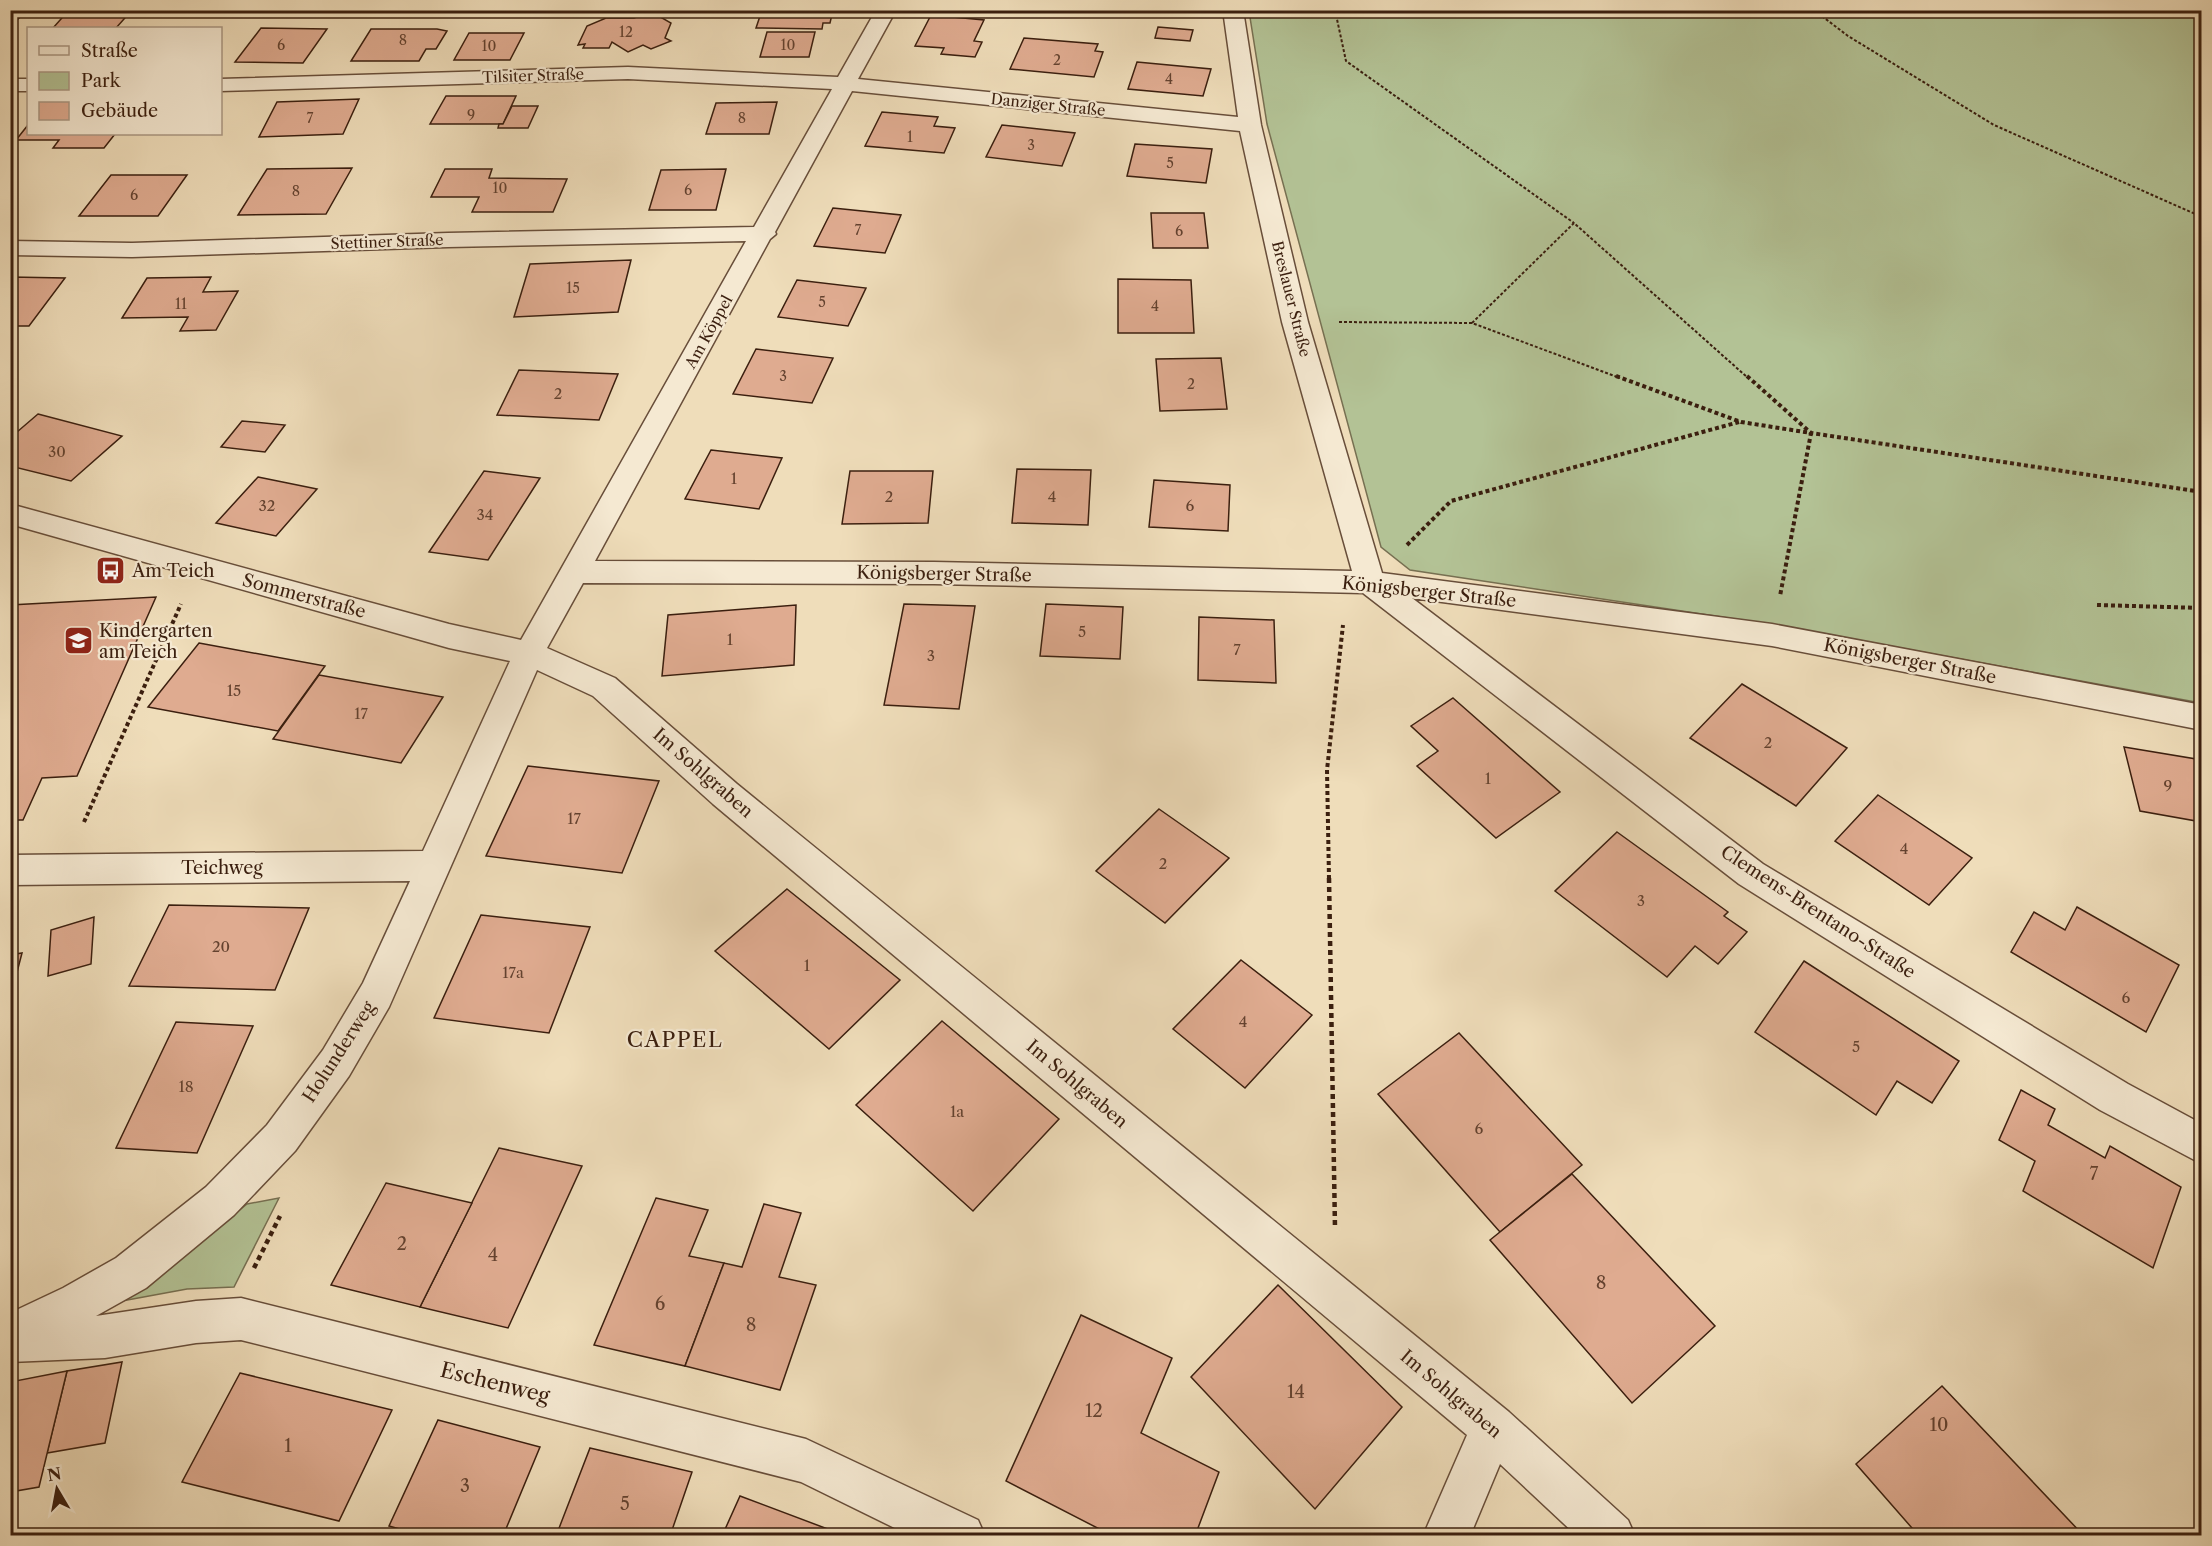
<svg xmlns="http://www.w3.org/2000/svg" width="2212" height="1546" viewBox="0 0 2212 1546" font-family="'Libre Caslon Text',serif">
	<rect width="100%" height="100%" fill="#efddba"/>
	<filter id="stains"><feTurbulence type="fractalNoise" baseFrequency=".00333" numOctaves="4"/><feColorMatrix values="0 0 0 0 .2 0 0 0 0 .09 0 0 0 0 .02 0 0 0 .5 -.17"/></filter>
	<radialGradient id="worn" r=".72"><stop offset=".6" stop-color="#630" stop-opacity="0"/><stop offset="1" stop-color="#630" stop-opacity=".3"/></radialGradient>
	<g fill="#b3c295" stroke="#777052" stroke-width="1.5">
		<polygon points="1249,11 2201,11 2201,703 1775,625 1410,570 1381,547 1267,124"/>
		<polygon points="279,1198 234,1287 187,1289 111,1303 179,1260 247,1204"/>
	</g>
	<g fill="#dfab90" stroke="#3b1f0f" stroke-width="1.5">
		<polygon points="10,10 27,10 10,27"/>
		<polygon points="69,10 132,10 116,28 53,28"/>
		<polygon points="762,10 833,10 830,23 823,23 822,29 756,28"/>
		<polygon points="643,15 657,15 671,23 665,38 671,41 651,49 643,45 628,52 612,42 609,48 583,48 585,44 578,45 587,26 606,18 634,18"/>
		<polygon points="931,15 984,20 974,41 982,42 975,57 941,54 944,48 915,46"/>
		<polygon points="1158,27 1193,30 1190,41 1155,38"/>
		<polygon points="261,28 327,29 303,63 235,62"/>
		<polygon points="371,29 437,29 447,31 436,49 426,49 419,61 351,61"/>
		<polygon points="767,32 815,32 809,57 760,57"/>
		<polygon points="469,33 524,33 510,60 454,60"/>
		<polygon points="1024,38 1098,44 1095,51 1103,52 1094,77 1010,69"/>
		<polygon points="1137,62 1211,69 1203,96 1128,89"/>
		<polygon points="446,96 516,96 503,124 430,124"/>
		<polygon points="359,99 343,134 259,137 277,102"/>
		<polygon points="777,102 769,134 706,134 716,103"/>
		<polygon points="512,106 538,106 528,128 498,128 499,124 503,124"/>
		<polygon points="882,112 938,117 934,126 955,128 944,153 865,146"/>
		<polygon points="28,125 28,134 115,134 104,148 53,148 59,140 16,140"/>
		<polygon points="1002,125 1075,133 1062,166 986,157"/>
		<polygon points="1135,144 1212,149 1206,183 1127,176"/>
		<polygon points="352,168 326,214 238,215 267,169"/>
		<polygon points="445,169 492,169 489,178 567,179 553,212 472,212 479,197 431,197"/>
		<polygon points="726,169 716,210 649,210 661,170"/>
		<polygon points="111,175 187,175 158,216 79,216"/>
		<polygon points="833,208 901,215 885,253 814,246"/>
		<polygon points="1151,213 1204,213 1208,248 1153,248"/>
		<polygon points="631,260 618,312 514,317 530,264"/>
		<polygon points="10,277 65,278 29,326 10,326"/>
		<polygon points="211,277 203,292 238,291 216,330 180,331 188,317 122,318 147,278"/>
		<polygon points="1118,279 1191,280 1194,333 1118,333"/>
		<polygon points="797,280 866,288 848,326 778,317"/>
		<polygon points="756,349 833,358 812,403 733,394"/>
		<polygon points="1221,358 1227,409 1160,411 1156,359"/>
		<polygon points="519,370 618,374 599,420 497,415"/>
		<polygon points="38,414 122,436 71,481 10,466 10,438"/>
		<polygon points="242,421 285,425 265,452 221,447"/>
		<polygon points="711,450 782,458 759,509 685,499"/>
		<polygon points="1017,469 1091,470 1088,525 1012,523"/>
		<polygon points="484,471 540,478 488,560 429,552"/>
		<polygon points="850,471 933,471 928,523 842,524"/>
		<polygon points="258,477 317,489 276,536 216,523"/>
		<polygon points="1154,480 1230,485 1228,531 1149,527"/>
		<polygon points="156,597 77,776 42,778 23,820 10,820 10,605"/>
		<polygon points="904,604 975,606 959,709 884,705"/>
		<polygon points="1046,604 1123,607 1120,659 1040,656"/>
		<polygon points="796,605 794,665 662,676 668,615"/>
		<polygon points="1199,617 1274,620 1276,683 1198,680"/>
		<polygon points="199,643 325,666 278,731 148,707"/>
		<polygon points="319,675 443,697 401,763 273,739"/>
		<polygon points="1742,684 1847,748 1796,806 1690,738"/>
		<polygon points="1453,698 1560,792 1496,838 1417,766 1438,751 1411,726"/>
		<polygon points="2124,747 2202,760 2202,822 2140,811"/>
		<polygon points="528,766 659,781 622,873 486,856"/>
		<polygon points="1878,795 1972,858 1929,905 1835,841"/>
		<polygon points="1159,809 1229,858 1165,923 1096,871"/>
		<polygon points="1617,832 1728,912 1724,916 1747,932 1718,964 1695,946 1667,977 1555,891"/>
		<polygon points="787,889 900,980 829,1049 715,951"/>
		<polygon points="169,905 309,908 275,990 129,986"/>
		<polygon points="2077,907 2179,965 2146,1032 2011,952 2034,912 2065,930"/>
		<polygon points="481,915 590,927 549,1033 434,1018"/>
		<polygon points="94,917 91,964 48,976 51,930"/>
		<polygon points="22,953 10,999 10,955"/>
		<polygon points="1241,960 1312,1015 1245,1088 1173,1029"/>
		<polygon points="1804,961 1959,1061 1932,1103 1897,1081 1876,1115 1755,1032"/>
		<polygon points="942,1021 1059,1119 973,1211 856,1105"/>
		<polygon points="176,1022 253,1026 197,1153 116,1148"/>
		<polygon points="1459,1033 1582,1165 1500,1232 1378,1094"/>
		<polygon points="2021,1090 2055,1109 2048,1125 2105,1158 2110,1146 2181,1187 2153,1268 2023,1191 2035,1161 1999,1140"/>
		<polygon points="499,1148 582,1166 508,1328 420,1307"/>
		<polygon points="1572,1174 1715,1326 1632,1403 1490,1240"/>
		<polygon points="386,1183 472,1203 420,1307 331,1285"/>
		<polygon points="656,1198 708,1210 689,1256 724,1263 685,1366 594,1345"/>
		<polygon points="764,1204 801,1213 779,1277 816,1285 780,1390 685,1366 724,1263 742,1267"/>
		<polygon points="1278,1285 1402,1407 1315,1509 1191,1377"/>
		<polygon points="1081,1315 1172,1358 1141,1433 1219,1472 1195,1536 1113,1536 1006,1481"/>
		<polygon points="122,1362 105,1443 47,1453 67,1371"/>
		<polygon points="67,1371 39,1487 10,1492 10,1382"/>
		<polygon points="240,1373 392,1410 339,1521 182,1482"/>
		<polygon points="1942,1386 2084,1536 1919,1536 1856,1464"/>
		<polygon points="438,1420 540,1447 503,1536 424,1536 389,1526"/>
		<polygon points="590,1448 692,1472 670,1536 556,1536"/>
		<polygon points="740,1496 841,1534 722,1536"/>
	</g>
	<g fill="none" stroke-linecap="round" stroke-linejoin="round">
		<defs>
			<g id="minor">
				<path d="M 876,10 L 896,10 L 858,79 L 1238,117 L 1223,10 L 1243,10 L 1261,125 L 1308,322 L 1382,573 L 1772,624 L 2202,705 L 2202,730 L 1772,646 L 1412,598 L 1763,864 L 2128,1084 L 2202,1124 L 2202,1164 L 2100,1110 L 1739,884 L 1363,593 L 934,584 L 583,583 L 547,648 L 615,678 L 737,784 L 1509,1412 L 1628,1520 L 1635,1536 L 1577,1536 L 1500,1464 L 1470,1536 L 1423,1536 L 1467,1435 L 713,804 L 593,696 L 537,670 L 389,1007 L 349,1076 L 295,1151 L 234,1215 L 146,1288 L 96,1316 L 196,1301 L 241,1298 L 806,1439 L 978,1520 L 985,1536 L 911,1536 L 801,1482 L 241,1340 L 196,1343 L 105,1358 L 10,1362 L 10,1313 L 63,1288 L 116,1258 L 206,1187 L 267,1125 L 323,1050 L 363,983 L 410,881 L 10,885 L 10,855 L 423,851 L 510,661 L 449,648 L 10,524 L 10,504 L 449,624 L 521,640 L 746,241 L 448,247 L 132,257 L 10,255 L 10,241 L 132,243 L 448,233 L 754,227 L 832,89 L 628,79 L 220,91 L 220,79 L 628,67 L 838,77 ZM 852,91 L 1240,131 L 1282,322 L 1352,571 L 934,562 L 595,561 L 770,239 L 776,234 L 775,232 Z"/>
				<rect x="10" y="79" width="18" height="12"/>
			</g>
		</defs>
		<use href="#minor" stroke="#684e3a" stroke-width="3"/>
		<g stroke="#3b1f0f" stroke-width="2" stroke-dasharray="3 2" stroke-linecap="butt">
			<polyline points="1335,10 1346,61 1574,223"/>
			<polyline points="1814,10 1848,36 1994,125 2202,217"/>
			<polyline points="1339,322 1472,323 1620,378"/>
			<polyline points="1472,323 1574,223 1748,378"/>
		</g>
		<g stroke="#3b1f0f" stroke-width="4" stroke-dasharray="4 3" stroke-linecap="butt">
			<polyline points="1616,376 1741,422 1811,433 1780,596"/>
			<polyline points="1747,376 1811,433 2202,492"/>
			<polyline points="1407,545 1451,501 1739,422"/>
			<polyline points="2097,605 2202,608"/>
			<polyline points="84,822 181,604"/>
			<polyline points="1329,879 1327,770 1343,625"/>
		</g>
		<g stroke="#3b1f0f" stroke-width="4.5" stroke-dasharray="5 4" stroke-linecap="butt">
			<polyline points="1329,878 1335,1228"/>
			<polyline points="254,1268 280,1216"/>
		</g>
		<use href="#minor" fill="#f5e9d2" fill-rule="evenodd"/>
	</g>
	<defs>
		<symbol id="bus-square" viewBox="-11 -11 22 22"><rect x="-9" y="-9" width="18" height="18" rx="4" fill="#8f2418" stroke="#f5e9d2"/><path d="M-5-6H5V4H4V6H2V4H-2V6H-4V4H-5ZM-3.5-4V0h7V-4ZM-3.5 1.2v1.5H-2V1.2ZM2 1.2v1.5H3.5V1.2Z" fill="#fff"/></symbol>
		<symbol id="school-square" viewBox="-11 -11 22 22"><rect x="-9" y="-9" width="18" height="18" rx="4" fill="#8f2418" stroke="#f5e9d2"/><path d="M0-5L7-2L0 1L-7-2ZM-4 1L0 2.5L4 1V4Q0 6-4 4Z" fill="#fff"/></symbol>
	</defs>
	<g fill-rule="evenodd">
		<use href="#bus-square" x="94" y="554" width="33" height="33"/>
		<use href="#school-square" x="62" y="624" width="33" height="33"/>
	</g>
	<g text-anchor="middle" stroke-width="4.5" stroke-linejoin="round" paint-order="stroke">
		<g font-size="14" fill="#64422f">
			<text x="626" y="37">12</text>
			<text x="403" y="45">8</text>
			<text x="281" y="50">6</text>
			<text x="788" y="50">10</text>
			<text x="489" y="51">10</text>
			<text x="1057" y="65">2</text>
			<text x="1169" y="84">4</text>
			<text x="471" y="120">9</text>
			<text x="310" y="123">7</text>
			<text x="742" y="123">8</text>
			<text x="910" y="142">1</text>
			<text x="1031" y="150">3</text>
			<text x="1170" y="168">5</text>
			<text x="500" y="193">10</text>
			<text x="688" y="195">6</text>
			<text x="296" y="196">8</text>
			<text x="134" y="200">6</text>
			<text x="858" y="235">7</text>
			<text x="1179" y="236">6</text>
			<text x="573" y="293">15</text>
			<text x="822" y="307">5</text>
			<text x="181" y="309">11</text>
			<text x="1155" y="311">4</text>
			<text x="783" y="381">3</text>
			<text x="1191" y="389">2</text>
		</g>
		<g font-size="15" fill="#3b1f0f" stroke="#f5e9d2">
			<text transform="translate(533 76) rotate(-2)" y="5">Tilsiter Straße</text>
			<text transform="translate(1048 105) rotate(6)" y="5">Danziger Straße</text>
			<text transform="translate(387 242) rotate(-2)" y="5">Stettiner Straße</text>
			<text transform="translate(1291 299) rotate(76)" y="5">Breslauer Straße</text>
			<text transform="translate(709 332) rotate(-61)" y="5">Am Köppel</text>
		</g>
		<g font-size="15" fill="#64422f">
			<text x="558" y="399">2</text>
			<text x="57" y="457">30</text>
			<text x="734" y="484">1</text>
			<text x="889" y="502">2</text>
			<text x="1052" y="502">4</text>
			<text x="267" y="511">32</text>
			<text x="1190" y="511">6</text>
			<text x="485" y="520">34</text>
			<text x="1082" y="637">5</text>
			<text x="730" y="645">1</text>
			<text x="1237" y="655">7</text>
			<text x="931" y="661">3</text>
			<text x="234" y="696">15</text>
			<text x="361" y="719">17</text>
			<text x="1768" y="748">2</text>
			<text x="1488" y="784">1</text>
			<text x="2168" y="791">9</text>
			<text x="574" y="824">17</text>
			<text x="1904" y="854">4</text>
			<text x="1163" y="869">2</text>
			<text x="1641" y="906">3</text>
			<text x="221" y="952">20</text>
			<text x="807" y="971">1</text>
			<text x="513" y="978">17a</text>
			<text x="2126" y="1003">6</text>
			<text x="1243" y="1027">4</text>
			<text x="1856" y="1052">5</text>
			<text x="186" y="1092">18</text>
			<text x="957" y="1117">1a</text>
			<text x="1479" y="1134">6</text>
		</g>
		<g font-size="18" fill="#3b1f0f" stroke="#f5e9d2" text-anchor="start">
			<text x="132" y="577">Am Teich</text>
			<text x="99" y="637">Kindergarten<tspan x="99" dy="21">am Teich</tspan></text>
		</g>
		<g font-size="18" fill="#3b1f0f" stroke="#f5e9d2">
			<text transform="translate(944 574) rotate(1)" y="6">Königsberger Straße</text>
			<text transform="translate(1429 592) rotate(6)" y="6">Königsberger Straße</text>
			<text transform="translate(304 596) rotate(15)" y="6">Sommerstraße</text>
			<text transform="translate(1910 661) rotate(11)" y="6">Königsberger Straße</text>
			<text transform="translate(703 773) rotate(41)" y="6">Im Sohlgraben</text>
			<text x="222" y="874">Teichweg</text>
			<text transform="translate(1818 912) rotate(33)" y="6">Clemens-Brentano-Straße</text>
			<text transform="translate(339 1052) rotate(-57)" y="6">Holunderweg</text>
			<text transform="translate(1077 1084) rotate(40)" y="6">Im Sohlgraben</text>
			<text transform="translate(1451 1394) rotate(40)" y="6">Im Sohlgraben</text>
		</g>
		<g font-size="18" fill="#64422f">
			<text x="2094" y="1180">7</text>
			<text x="402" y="1250">2</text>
			<text x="493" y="1261">4</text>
			<text x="1601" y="1289">8</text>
			<text x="660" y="1310">6</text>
			<text x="751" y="1331">8</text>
			<text x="1296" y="1398">14</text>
			<text x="1094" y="1417">12</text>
			<text x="1939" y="1431">10</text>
			<text x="288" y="1452">1</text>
			<text x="465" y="1492">3</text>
			<text x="625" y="1510">5</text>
		</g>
		<g font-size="21" letter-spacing="1.5" fill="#3b1f0f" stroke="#f5e9d2">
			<text x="675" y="1047">CAPPEL</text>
		</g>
		<g font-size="21" fill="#3b1f0f" stroke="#f5e9d2">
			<text transform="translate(495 1383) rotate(14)" y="7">Eschenweg</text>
		</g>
	</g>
	<rect width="2212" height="1546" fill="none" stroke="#efddba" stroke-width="36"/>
	<rect x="12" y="12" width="2188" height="1522" fill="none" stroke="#3b1f0f" stroke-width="3"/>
	<rect x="18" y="18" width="2176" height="1510" fill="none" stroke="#3b1f0f" stroke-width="1.5"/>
	<rect x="27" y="27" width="195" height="108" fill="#f5e9d2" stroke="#ab9884" stroke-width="1.5"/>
	<rect x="39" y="46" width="30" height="9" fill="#f5e9d2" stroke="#ab9884" stroke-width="1.5"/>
	<text x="81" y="57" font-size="18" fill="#3b1f0f">Straße</text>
	<rect x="39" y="72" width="30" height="18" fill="#b3c295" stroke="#ab9884" stroke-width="1.5"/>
	<text x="81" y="87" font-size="18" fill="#3b1f0f">Park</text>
	<rect x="39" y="102" width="30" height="18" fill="#dfab90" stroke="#ab9884" stroke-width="1.5"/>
	<text x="81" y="117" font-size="18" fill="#3b1f0f">Gebäude</text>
	<g transform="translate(57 1489) rotate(350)" stroke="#f5e9d2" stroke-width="4.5" paint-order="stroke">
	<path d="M0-4.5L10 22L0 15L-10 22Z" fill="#3b1f0f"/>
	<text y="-9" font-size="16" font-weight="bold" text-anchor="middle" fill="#3b1f0f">N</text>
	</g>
	<rect width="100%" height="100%" filter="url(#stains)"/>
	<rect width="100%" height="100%" fill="url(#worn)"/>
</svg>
